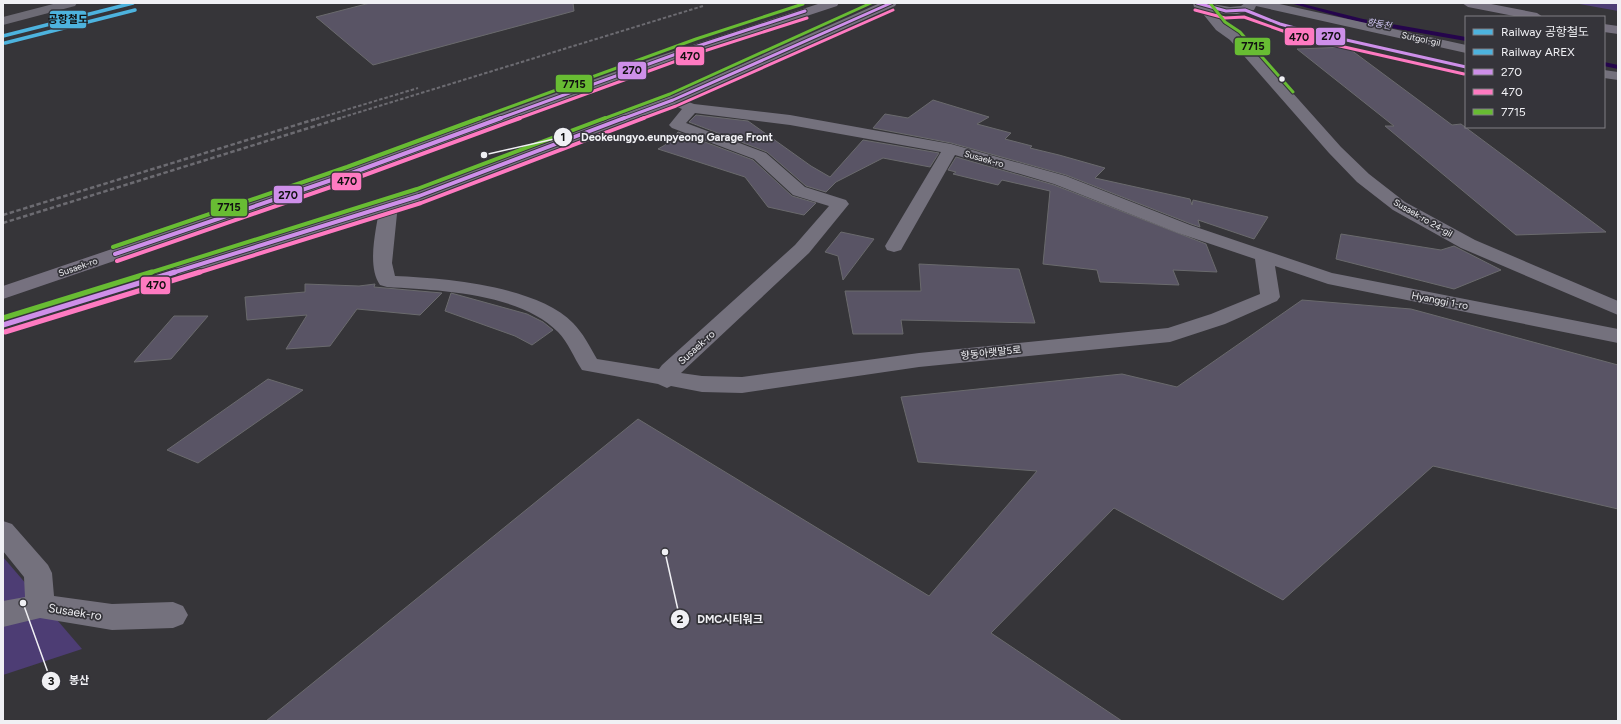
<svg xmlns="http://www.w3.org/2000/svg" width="1621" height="724" viewBox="0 0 1621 724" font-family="Figtree,'Noto Sans KR',sans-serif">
	<rect width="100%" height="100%" fill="#363539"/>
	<g fill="#4d3d74">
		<polygon points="1574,3 1618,3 1618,11"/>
		<polygon points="3,557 82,649 3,675"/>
	</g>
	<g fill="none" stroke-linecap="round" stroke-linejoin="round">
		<g fill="#25054c" fill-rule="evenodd">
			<polygon points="1290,3 1299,3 1363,19 1466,37 1466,41 1363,23"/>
			<polygon points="1604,62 1618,65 1618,69 1604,66"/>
		</g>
	</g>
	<g fill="#595465" stroke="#6a6a6d">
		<polygon points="370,3 573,3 574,11 373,65 316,17"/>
		<polygon points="1347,47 1452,125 1461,124 1606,232 1516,235 1385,126 1394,126 1297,49"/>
		<polygon points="933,100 989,117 977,124 1011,133 1005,139 1032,146 1030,148 1059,155 1105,168 1095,178 1190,199 1192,205 1193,200 1268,217 1254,239 1198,220 1200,227 1191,224 1066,175 951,143 873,128 885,114 908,118"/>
		<polygon points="696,115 748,121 811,166 830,177 863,140 939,153 930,167 883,158 836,182 826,192 806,186 767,152 689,122"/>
		<polygon points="678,132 753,160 792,196 816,203 804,215 768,207 745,177 658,149 665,145"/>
		<polygon points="956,157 1054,185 1206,244 1217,272 1173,270 1179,285 1100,282 1097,270 1043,264 1050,191 1002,180 998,185 953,174 956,172 948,170"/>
		<polygon points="841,232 874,239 843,280 838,256 825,252"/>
		<polygon points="1341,234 1441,250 1454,246 1501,270 1454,289 1336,259"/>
		<polygon points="919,264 1019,269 1035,323 901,320 903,334 853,334 845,291 921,291"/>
		<polygon points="305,284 359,286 375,284 374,287 442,293 420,315 357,309 330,346 286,349 307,315 247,320 245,297 305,292"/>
		<polygon points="451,293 527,314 543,322 553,330 532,345 515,336 445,311"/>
		<polygon points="1302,300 1411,309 1618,365 1618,509 1433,466 1283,600 1114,508 991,633 1122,721 266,721 638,419 929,596 1037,471 918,462 901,397 1122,374 1177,387"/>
		<polygon points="174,316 208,316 171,359 134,362"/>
		<polygon points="268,379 303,390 198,463 167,450"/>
	</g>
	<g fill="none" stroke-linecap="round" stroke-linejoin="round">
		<g fill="#74717d" fill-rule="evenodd">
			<polygon points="1193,3 1206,3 1230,7 1241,6 1245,3 1275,3 1466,45 1466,53 1256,6 1254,10 1237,14 1215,13 1224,24 1240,34 1341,147 1369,174 1405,202 1475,240 1618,301 1618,315 1461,248 1393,210 1357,182 1329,153 1230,40 1216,30 1199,9 1194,7"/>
			<polygon points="1604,70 1618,72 1618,80 1604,78"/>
			<path d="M 673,96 L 694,104 L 790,115 L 951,144 L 1066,176 L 1190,225 L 1332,273 L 1618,329 L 1618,343 L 1328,284 L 1275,266 L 1280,297 L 1277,301 L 1225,324 L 1170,342 L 919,367 L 742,393 L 702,392 L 671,386 L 667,388 L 658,384 L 582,370 C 574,358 568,342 558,332 C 520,293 438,290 387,287 L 380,285 C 366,265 377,227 380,204 L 383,200 L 389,199 L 395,200 L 398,204 L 392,263 L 395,276 C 445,278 537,286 573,323 C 583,333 590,347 597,359 L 659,369 L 662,365 L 795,245 L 829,206 L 793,195 L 754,159 L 672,128 L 669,125 L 682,109 L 668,103 L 666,100 L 668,97 ZM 695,113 L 790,125 L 941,152 L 885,246 L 887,250 L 894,252 L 901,250 L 955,155 L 1054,184 L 1178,233 L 1255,259 L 1260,294 L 1211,314 L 1168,328 L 919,353 L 742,377 L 702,376 L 681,373 L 809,253 L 849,204 L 846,200 L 805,187 L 766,153 L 686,123 Z"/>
			<polygon points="3,521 12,524 48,565 52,573 54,596 112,604 173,602 183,606 188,615 183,624 173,628 112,630 40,618 3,627 3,601 25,597 24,577 3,551"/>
		</g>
		<polygon fill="#6d6b75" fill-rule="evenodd" points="57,3 77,3 75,6 3,25 3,17"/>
		<g fill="#76717f" fill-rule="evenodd">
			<polygon points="821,3 839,3 837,6 668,62 342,183 3,299 3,286 330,175 659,56"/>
			<polygon points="880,3 897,3 895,6 678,103 425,200 3,332 3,318 413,192 668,97"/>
			<polygon points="1462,3 1486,3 1537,13 1543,17 1519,17 1468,7"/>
			<polygon points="1604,24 1618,26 1618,34 1604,32"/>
		</g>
		<g stroke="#6c6b71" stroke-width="2" stroke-dasharray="3.5 2" stroke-linecap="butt">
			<polyline points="316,119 418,88"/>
			<polyline points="337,119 703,6"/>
		</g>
		<g stroke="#6c6b71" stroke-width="2.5" stroke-dasharray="4.5 2.5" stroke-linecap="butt">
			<polyline points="3,215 319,118"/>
			<polyline points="3,223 341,118"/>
		</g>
		<defs>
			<g id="bus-1-far2">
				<polyline points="1197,3 1226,11 1245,10 1280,24 1302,30 1466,67"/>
				<polyline points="498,119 698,46 805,11"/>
				<polyline points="622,119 673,100 891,3"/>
			</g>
			<g id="bus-1-far1">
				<polyline points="115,254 349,174 501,118"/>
				<polyline points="172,273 419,196 624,118"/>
			</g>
			<polyline id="bus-1" points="3,325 175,272"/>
			<g id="bus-2-far2">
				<polyline points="1195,10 1225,18 1244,17 1300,37 1464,74"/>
				<polyline points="517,119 701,52 807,18"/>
				<polyline points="641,119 676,106 893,10"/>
			</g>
			<g id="bus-2-far1">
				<polyline points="117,261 351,180 520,118"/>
				<polyline points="197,273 421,203 644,118"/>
			</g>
			<polyline id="bus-2" points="5,332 200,272"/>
			<g id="bus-3-far2">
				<polyline points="1210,3 1225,22 1240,32 1293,92"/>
				<polyline points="477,119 696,39 803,4"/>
				<polyline points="603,119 670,94 871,3"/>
			</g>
			<g id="bus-3-far1">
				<polyline points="113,247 347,167 480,118"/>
				<polyline points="149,273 417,189 605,118"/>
			</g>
			<polyline id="bus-3" points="3,318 152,272"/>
		</defs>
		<use href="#bus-1-far2" stroke="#35343a" stroke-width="5"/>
		<use href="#bus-1-far1" stroke="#35343a" stroke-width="6"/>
		<use href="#bus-1" stroke="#35343a" stroke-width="8"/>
		<use href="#bus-2-far2" stroke="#35343a" stroke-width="5"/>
		<use href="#bus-2-far1" stroke="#35343a" stroke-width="6"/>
		<use href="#bus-2" stroke="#35343a" stroke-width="8"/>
		<use href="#bus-3-far2" stroke="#35343a" stroke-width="5"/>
		<use href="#bus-3-far1" stroke="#35343a" stroke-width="6"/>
		<use href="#bus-3" stroke="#35343a" stroke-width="8"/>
		<use href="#bus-1-far2" stroke="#ce8fe9" stroke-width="3"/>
		<use href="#bus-1-far1" stroke="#ce8fe9" stroke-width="4"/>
		<use href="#bus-1" stroke="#ce8fe9" stroke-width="5"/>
		<use href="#bus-2-far2" stroke="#fe7ac1" stroke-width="3"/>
		<use href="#bus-2-far1" stroke="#fe7ac1" stroke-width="4"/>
		<use href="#bus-2" stroke="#fe7ac1" stroke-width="5"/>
		<use href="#bus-3-far2" stroke="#68bc33" stroke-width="3"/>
		<use href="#bus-3-far1" stroke="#68bc33" stroke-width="4"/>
		<use href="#bus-3" stroke="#68bc33" stroke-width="5"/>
		<defs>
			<polyline id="rail-1" points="3,36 133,3"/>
			<polyline id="rail-2" points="5,43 135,10"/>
		</defs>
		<use href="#rail-1" stroke="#35343a" stroke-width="5.5"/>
		<use href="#rail-2" stroke="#35343a" stroke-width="5.5"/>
		<use href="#rail-1" stroke="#4db3de" stroke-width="3.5"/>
		<use href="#rail-2" stroke="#4db3de" stroke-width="3.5"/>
	</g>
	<circle fill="#f0f0f4" stroke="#35343a" stroke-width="1.5" cx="1282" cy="79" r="3.5"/>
	<g text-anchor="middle" stroke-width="3.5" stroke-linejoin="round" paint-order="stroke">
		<g font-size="9" font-style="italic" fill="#d0c6f3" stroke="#35343a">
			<text transform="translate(1379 24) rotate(10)" y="3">향동천</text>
		</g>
		<g font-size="9" fill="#f0f0f4" stroke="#35343a">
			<text transform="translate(1421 39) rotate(12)" y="3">Sutgol-gil</text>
			<text transform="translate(984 159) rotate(16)" y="3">Susaek-ro</text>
			<text transform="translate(1423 218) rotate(30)" y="3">Susaek-ro 24-gil</text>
			<text transform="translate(78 267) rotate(-19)" y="3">Susaek-ro</text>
		</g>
		<g font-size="10" fill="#f0f0f4" stroke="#35343a">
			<text transform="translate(1440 300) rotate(11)" y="4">Hyanggi 1-ro</text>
			<text transform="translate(696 347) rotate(-42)" y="4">Susaek-ro</text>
			<text transform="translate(991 352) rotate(-6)" y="4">향동아랫말5로</text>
		</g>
		<g font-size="12" fill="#f0f0f4" stroke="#35343a">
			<text transform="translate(75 612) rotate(9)" y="4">Susaek-ro</text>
		</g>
	</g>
	<path fill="none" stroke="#f0f0f4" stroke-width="1.5" d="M484 155L563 137M665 552L680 619M23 603L51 681"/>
	<g fill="#f0f0f4" stroke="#35343a" stroke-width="1.5">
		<circle cx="484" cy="155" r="4"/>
		<circle cx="665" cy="552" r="4"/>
		<circle cx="23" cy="603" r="4"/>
		<circle cx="563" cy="137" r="10"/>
		<circle cx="680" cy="619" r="10"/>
		<circle cx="51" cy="681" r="10"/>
	</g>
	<g font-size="12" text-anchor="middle" font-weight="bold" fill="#111">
		<text x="563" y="141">1</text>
		<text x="680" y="623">2</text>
		<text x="51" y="685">3</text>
	</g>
	<g font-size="11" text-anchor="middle" font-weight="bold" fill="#f0f0f4" stroke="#35343a" stroke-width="3.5" stroke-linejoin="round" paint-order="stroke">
		<text x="677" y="141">Deokeungyo.eunpyeong Garage Front</text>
		<text x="730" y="623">DMC시티워크</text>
		<text x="79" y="684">봉산</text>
	</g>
	<g stroke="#35343a" stroke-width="1.5">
		<rect x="49" y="10" width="38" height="19" rx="4" fill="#4db3de"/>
		<rect x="1315" y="27" width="31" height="19" rx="4" fill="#ce8fe9"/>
		<rect x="1284" y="27" width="31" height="19" rx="4" fill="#fe7ac1"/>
		<rect x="1234" y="37" width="37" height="19" rx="4" fill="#68bc33"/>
		<rect x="675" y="46" width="30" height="20" rx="4" fill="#fe7ac1"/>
		<rect x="617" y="61" width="30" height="19" rx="4" fill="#ce8fe9"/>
		<rect x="555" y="74" width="38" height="19" rx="4" fill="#68bc33"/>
		<rect x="331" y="172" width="31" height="19" rx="4" fill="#fe7ac1"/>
		<rect x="273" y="185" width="30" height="19" rx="4" fill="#ce8fe9"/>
		<rect x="210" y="198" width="38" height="19" rx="4" fill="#68bc33"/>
		<rect x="140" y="276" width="31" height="19" rx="4" fill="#fe7ac1"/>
	</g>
	<g font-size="11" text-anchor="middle" font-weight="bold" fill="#111">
		<text x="68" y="23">공항철도</text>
		<text x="1331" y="40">270</text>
		<text x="1299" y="41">470</text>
		<text x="1253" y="50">7715</text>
		<text x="690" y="60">470</text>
		<text x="632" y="74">270</text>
		<text x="574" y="88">7715</text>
		<text x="347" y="185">470</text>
		<text x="288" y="199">270</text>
		<text x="229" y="211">7715</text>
		<text x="156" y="289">470</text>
	</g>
	<rect width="1621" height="724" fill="none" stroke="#f0f0f4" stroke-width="8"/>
	<rect x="1465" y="16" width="140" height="112" fill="#35343a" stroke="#807f84"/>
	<rect x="1473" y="29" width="20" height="6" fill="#4db3de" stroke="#807f84"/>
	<text x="1501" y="36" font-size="12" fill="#f0f0f4">Railway 공항철도</text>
	<rect x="1473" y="49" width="20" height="6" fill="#4db3de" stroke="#807f84"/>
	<text x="1501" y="56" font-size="12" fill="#f0f0f4">Railway AREX</text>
	<rect x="1473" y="69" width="20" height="6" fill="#ce8fe9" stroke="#807f84"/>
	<text x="1501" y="76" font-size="12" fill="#f0f0f4">270</text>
	<rect x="1473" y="89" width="20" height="6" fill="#fe7ac1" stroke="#807f84"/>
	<text x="1501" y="96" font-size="12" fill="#f0f0f4">470</text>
	<rect x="1473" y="109" width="20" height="6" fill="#68bc33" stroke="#807f84"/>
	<text x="1501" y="116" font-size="12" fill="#f0f0f4">7715</text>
</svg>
